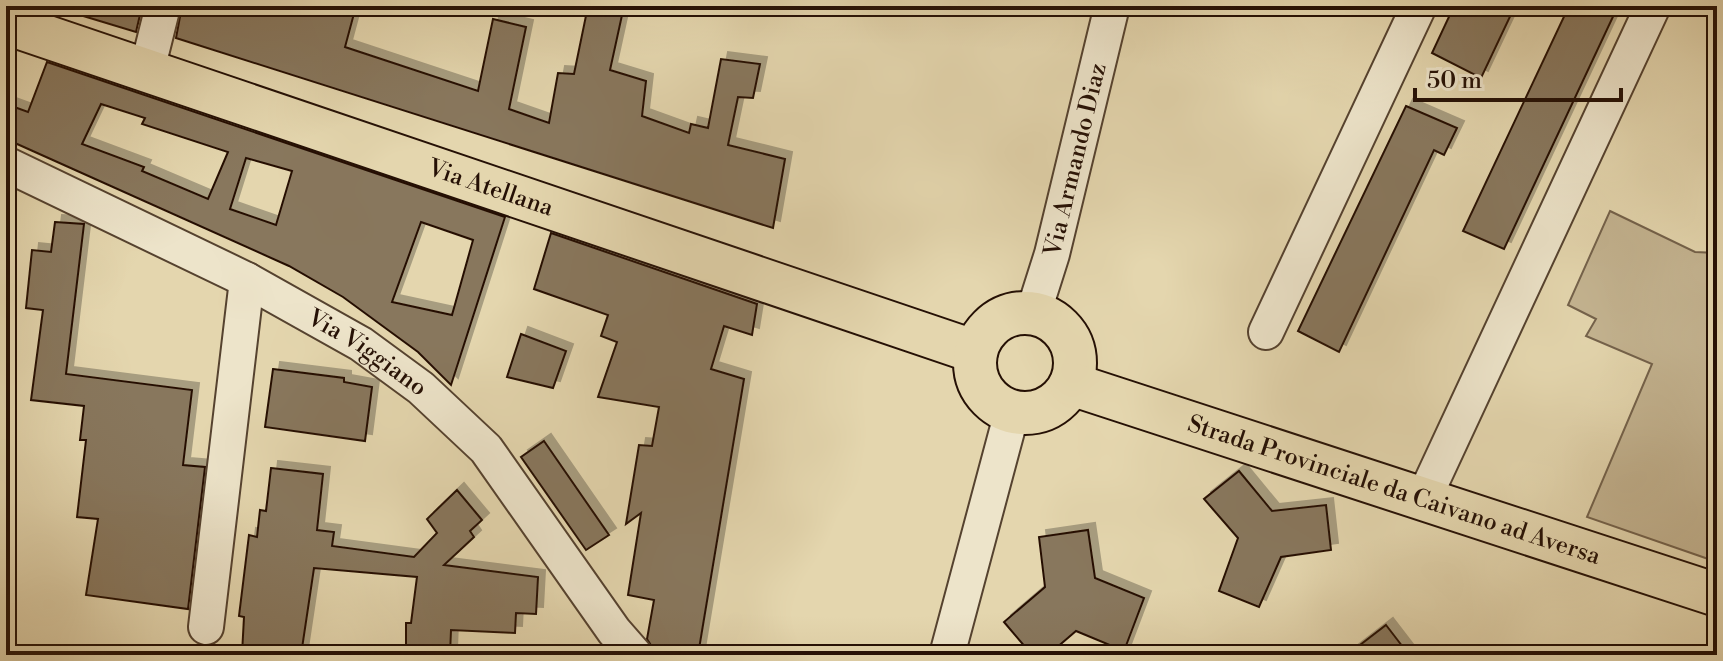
<svg xmlns="http://www.w3.org/2000/svg" width="1723" height="661" viewBox="0 0 1723 661" font-family="'Libre Bodoni',serif">
	<defs>
		<filter id="shadow"><feDropShadow dx="7" dy="-7" stdDeviation="0" flood-color="#0004"/></filter>
	</defs>
	<rect width="100%" height="100%" fill="#e4d6ae"/>
	<filter id="stains"><feTurbulence type="fractalNoise" baseFrequency=".0025" numOctaves="4"/><feColorMatrix values="0 0 0 0 .2 0 0 0 0 .09 0 0 0 0 .02 0 0 0 .5 -.17"/></filter>
	<radialGradient id="worn" r=".72"><stop offset=".6" stop-color="#630" stop-opacity="0"/><stop offset="1" stop-color="#630" stop-opacity=".3"/></radialGradient>
	<polygon fill="#c4b491" stroke="#74624b" stroke-width="2" points="1610,211 1695,252 1717,253 1717,562 1587,517 1652,364 1586,336 1596,319 1568,305"/>
	<g fill="#88775d" stroke="#251005" stroke-width="2" fill-rule="evenodd" filter="url(#shadow)">
		<polygon points="71,6 142,6 136,32 70,12"/>
		<polygon points="182,6 356,6 345,47 478,91 493,19 526,27 509,109 549,123 558,73 574,74 588,6 624,6 610,70 646,81 642,116 689,133 691,124 708,128 721,59 760,64 753,98 738,97 728,145 785,159 773,228 176,38"/>
		<polygon points="1454,6 1515,6 1481,78 1432,53"/>
		<polygon points="1569,6 1618,6 1504,249 1463,231"/>
		<path d="M 47,62 L 505,217 L 451,385 L 418,352 L 343,297 L 289,266 L 6,139 L 6,104 L 28,112 ZM 101,104 L 145,118 L 142,124 L 228,152 L 208,199 L 142,171 L 144,167 L 82,144 ZM 246,158 L 292,171 L 276,225 L 230,209 ZM 421,222 L 473,240 L 452,315 L 392,302 Z"/>
		<polygon points="1406,106 1457,128 1444,155 1434,150 1339,352 1298,331"/>
		<polygon points="55,222 84,224 66,374 192,390 183,465 205,467 188,609 86,595 98,519 77,517 86,440 80,440 84,406 31,400 43,310 26,308 32,250 51,252"/>
		<polygon points="551,233 757,304 752,335 724,326 711,369 744,379 698,655 661,655 654,650 647,639 654,600 628,595 641,513 626,524 639,445 652,446 659,407 598,397 617,342 601,336 608,315 534,289"/>
		<polygon points="521,334 566,351 553,388 507,377"/>
		<polygon points="273,369 344,378 344,382 372,387 365,441 265,427"/>
		<polygon points="544,441 609,535 586,550 521,457"/>
		<polygon points="271,468 323,474 317,530 334,532 332,546 414,557 437,533 427,519 457,490 482,520 470,531 474,537 444,565 538,577 536,614 516,613 515,633 451,630 450,655 406,655 406,623 411,623 417,577 314,568 301,655 242,654 244,617 239,616 249,535 257,537 260,510 266,511"/>
		<polygon points="1239,471 1272,511 1326,505 1331,550 1281,557 1259,607 1219,591 1238,538 1204,499"/>
		<polygon points="1088,530 1095,578 1144,598 1124,651 1076,631 1048,655 1032,655 1004,622 1045,587 1039,537"/>
		<polygon points="1386,625 1409,655 1347,655"/>
	</g>
	<g fill="none" stroke-linecap="round" stroke-linejoin="round">
		<defs>
			<g id="minor">
				<polyline points="147,70 163,6"/>
				<path id="s1" d="M 6,164 L 247,280 L 361,344 L 421,388 L 486,449 L 614,631 L 635,655"/>
				<path id="s2" d="M 1033,314 L 1052,254 L 1112,6"/>
				<polyline points="1266,332 1419,6"/>
				<polyline points="1423,500 1653,6"/>
				<polyline points="206,627 247,280"/>
				<polyline points="947,655 1012,412"/>
			</g>
			<g id="major">
				<path id="s3" d="M 6,23 L 976,352"/>
				<circle cx="1025" cy="363" r="50"/>
				<path id="s4" d="M 1071,384 L 1717,595"/>
			</g>
		</defs>
		<use href="#minor" stroke="#55422f" stroke-width="38"/>
		<use href="#major" stroke="#251005" stroke-width="46"/>
		<use href="#minor" stroke="#ede4ca" stroke-width="34"/>
		<use href="#major" stroke="#e4d6ae" stroke-width="42"/>
	</g>
	<g text-anchor="middle" stroke-width="6" stroke-linejoin="round" paint-order="stroke">
		<g font-size="24" fill="#251005" stroke="#ede4ca">
			<text dy="8" stroke="none"><textPath href="#s2" startOffset="160">Via Armando Diaz</textPath></text>
			<text dy="8" stroke="none"><textPath href="#s3" startOffset="512">Via Atellana</textPath></text>
			<text dy="8" stroke="none"><textPath href="#s1" startOffset="408">Via Viggiano</textPath></text>
			<text dy="8" stroke="none"><textPath href="#s4" startOffset="340">Strada Provinciale da Caivano ad Aversa</textPath></text>
		</g>
	</g>
	<rect width="1723" height="661" fill="none" stroke="#e4d6ae" stroke-width="32"/>
	<rect x="8" y="8" width="1707" height="645" fill="none" stroke="#251005" stroke-width="4"/>
	<rect x="16" y="16" width="1691" height="629" fill="none" stroke="#251005" stroke-width="2"/>
	<path d="M1415 88v12h206v-12" fill="none" stroke="#251005" stroke-width="4"/>
	<text x="1427" y="88" font-size="24" fill="#251005" stroke="#ede4ca" stroke-width="6" paint-order="stroke">50 m</text>
	<rect width="100%" height="100%" filter="url(#stains)"/>
	<rect width="100%" height="100%" fill="url(#worn)"/>
</svg>
